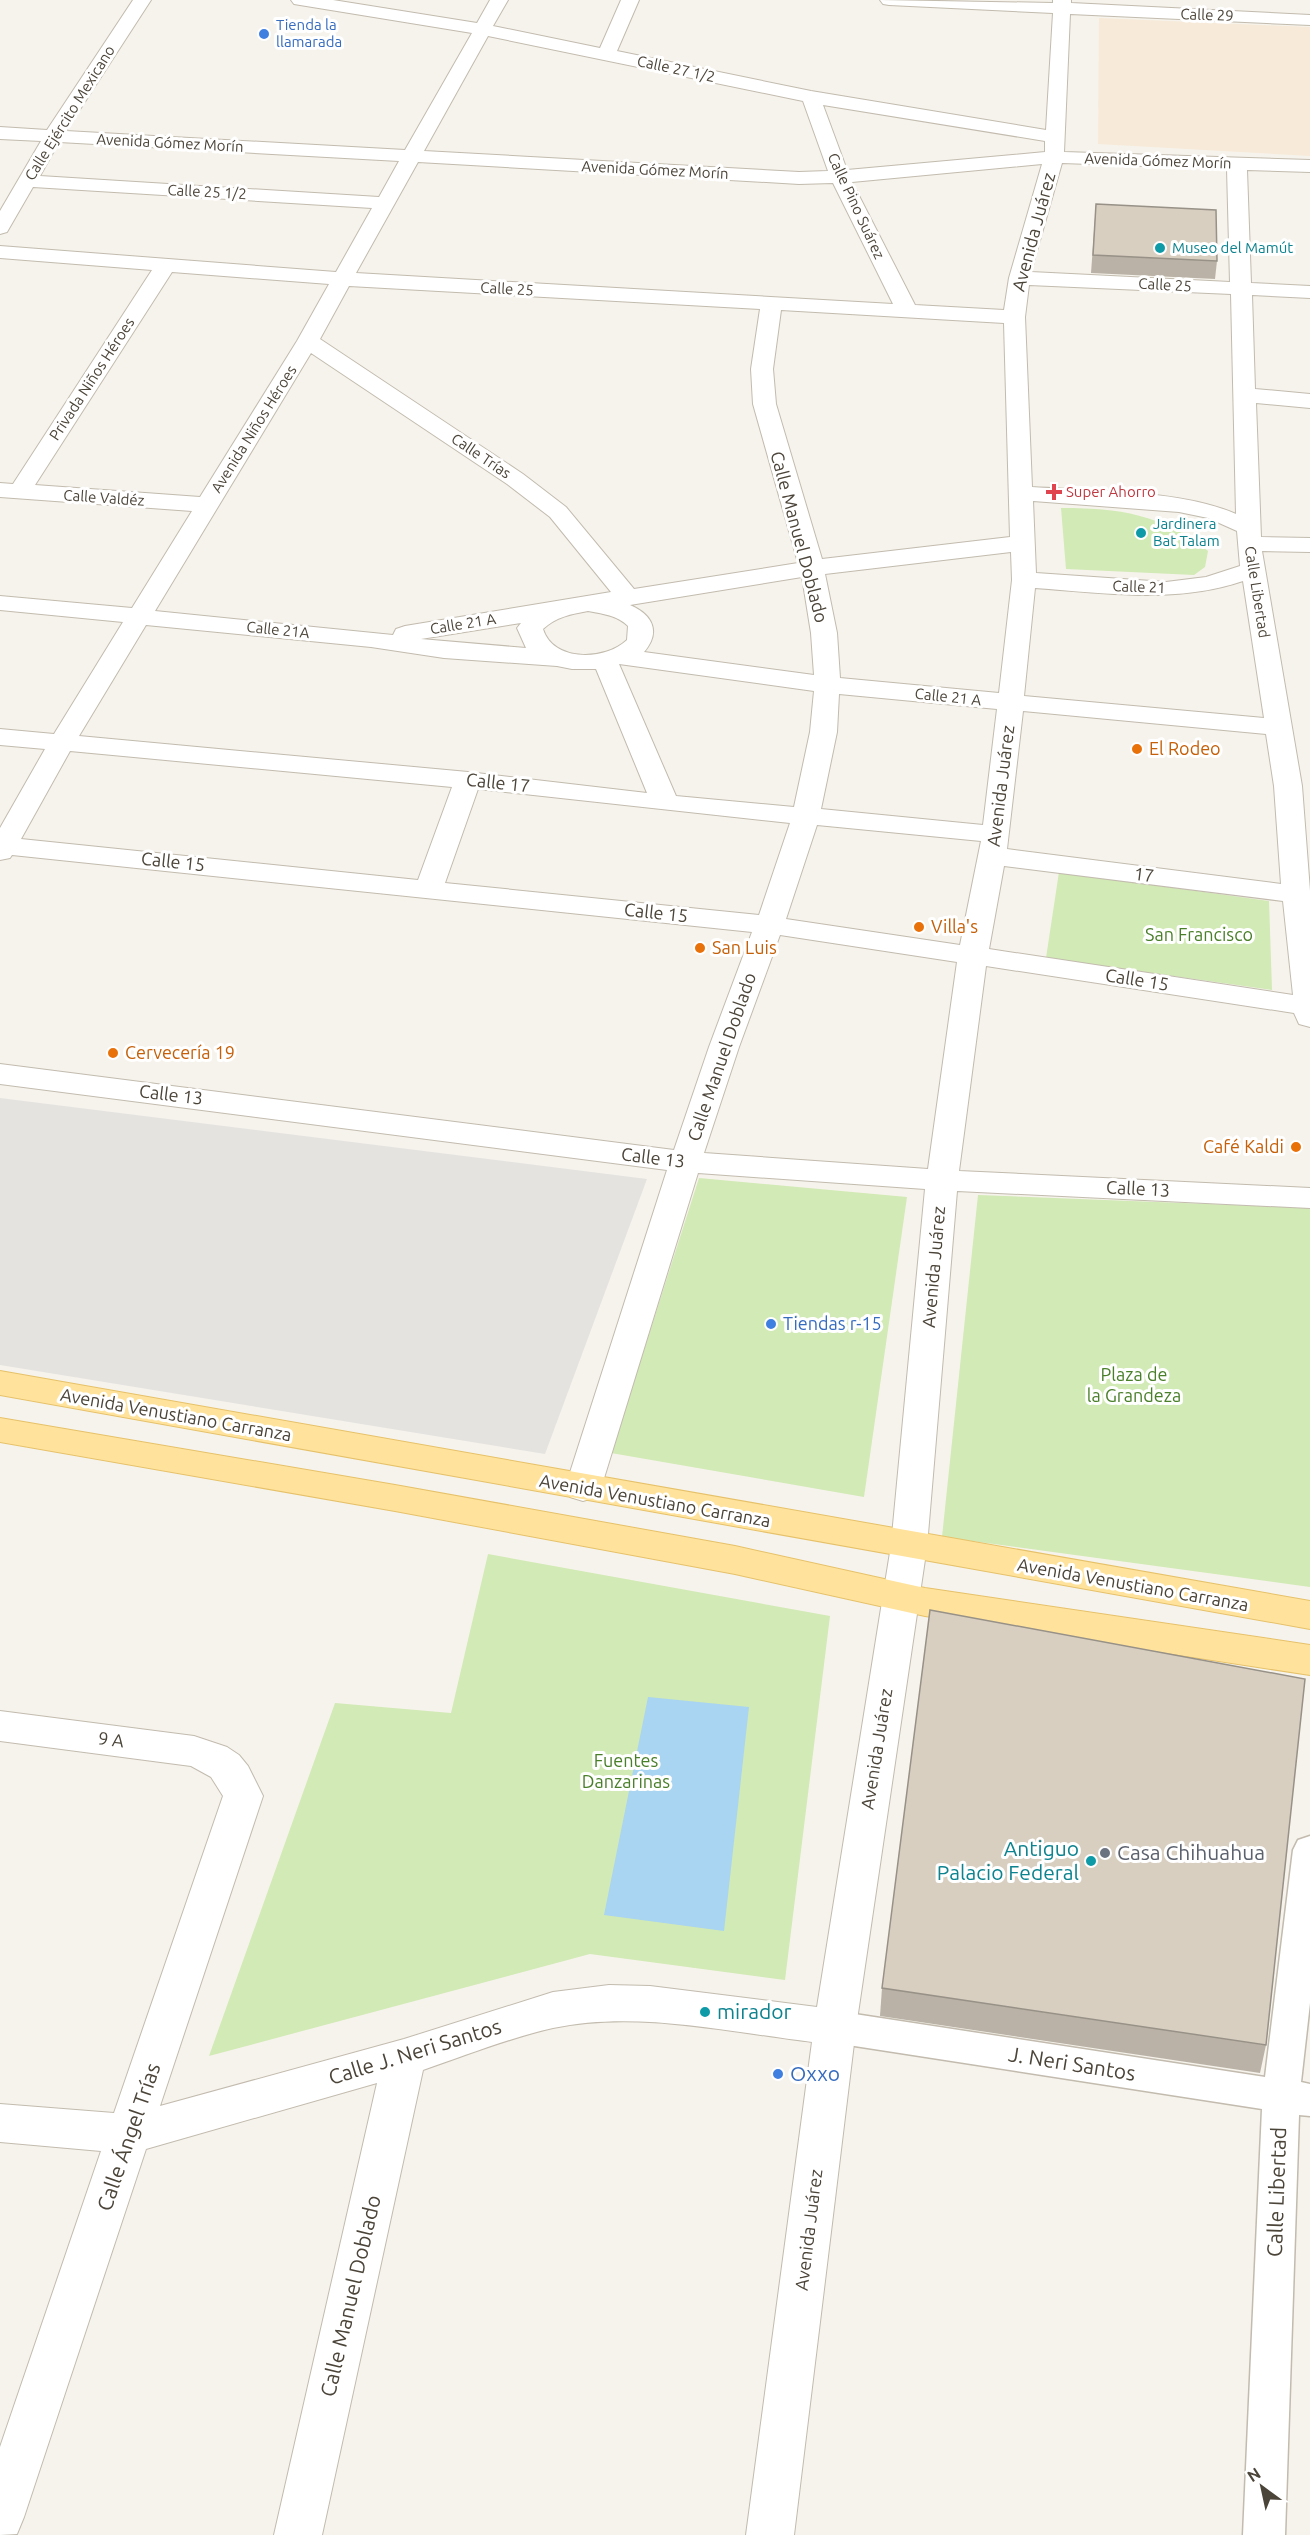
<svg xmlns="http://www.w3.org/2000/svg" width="1310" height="2535" viewBox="0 0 1310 2535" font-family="Ubuntu,sans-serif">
	<rect width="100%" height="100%" fill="#f6f3ec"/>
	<polygon fill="#f7ead8" points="1099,18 1310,27 1310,156 1098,144"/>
	<g fill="#d2eab5">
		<path d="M 1061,508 C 1119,508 1162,514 1208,551 L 1205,567 L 1194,575 L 1066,569 Z"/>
		<polygon points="1059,872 1269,901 1272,990 1046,958"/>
		<polygon points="699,1178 907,1197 864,1497 611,1453"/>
		<polygon points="978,1195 1310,1208 1310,1587 942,1537"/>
		<polygon points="488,1554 830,1616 785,1980 590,1954 209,2056 335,1703 451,1713"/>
	</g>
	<polygon fill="#e5e3e0" points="0,1098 647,1179 545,1454 0,1365"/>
	<polygon fill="#a9d4f2" points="648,1697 749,1707 724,1931 604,1915"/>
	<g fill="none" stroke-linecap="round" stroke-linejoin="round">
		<defs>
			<polygon id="pedestrian" points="1310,1836 1310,2003 1301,2082 1310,2084 1310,2116 1299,2115 1285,2535 1243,2535 1262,2109 835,2043 822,2038 817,2027 822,2016 835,2011 1265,2077 1293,1850 1298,1840"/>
			<path id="minor" d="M 133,0 L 151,0 L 66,131 L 405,150 L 472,33 L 300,5 L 294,4 L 291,0 L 333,0 L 477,23 L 490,0 L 508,0 L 493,26 L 600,48 L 621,0 L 639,0 L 617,51 L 811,91 L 1046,130 L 1053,13 L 889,5 L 883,4 L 880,0 L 1053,3 L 1053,0 L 1071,0 L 1071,3 L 1310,15 L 1310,25 L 1070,14 L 1064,152 L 1310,160 L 1310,172 L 1247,170 L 1251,283 L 1310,286 L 1310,298 L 1252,295 L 1255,389 L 1310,394 L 1310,408 L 1256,403 L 1261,537 L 1310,538 L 1310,552 L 1262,551 L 1302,786 L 1310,891 L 1310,1027 L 1299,1024 L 1294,1013 L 986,966 L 959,1171 L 1310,1188 L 1310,1208 L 957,1191 L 927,1546 L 856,2027 L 794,2535 L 746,2535 L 812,2042 C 729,2032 636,2010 553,2028 C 512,2037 464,2056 423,2070 L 322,2535 L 274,2535 L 377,2083 L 146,2149 L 24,2517 L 17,2534 L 0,2535 L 0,2447 L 101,2151 L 0,2142 L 0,2104 L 114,2113 L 223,1796 L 211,1777 L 191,1766 L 0,1741 L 0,1711 L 194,1736 L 227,1747 L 239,1755 L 248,1766 L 263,1796 L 160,2106 L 404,2039 L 553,1992 L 609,1985 L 650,1986 L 817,2007 L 891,1546 L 925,1189 L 698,1173 L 601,1488 L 596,1497 L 583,1501 L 570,1497 L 565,1488 L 667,1170 L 0,1084 L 0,1064 L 674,1150 L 709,1047 L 752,932 L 12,855 L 10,858 L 0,860 L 0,828 L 45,749 L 0,745 L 0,729 L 54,734 L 123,622 L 0,610 L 0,596 L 132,608 L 192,511 L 0,497 L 0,483 L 13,484 L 152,270 L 0,258 L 0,246 L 336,272 L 372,208 L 33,187 L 7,232 L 0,234 L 0,211 L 41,141 L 0,139 L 0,127 L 47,130 ZM 488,36 L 803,101 L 828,171 L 799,172 L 424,151 ZM 823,105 L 1045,141 L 1045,152 L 847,170 ZM 59,142 L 399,161 L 379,197 L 40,176 ZM 418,162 L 799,184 L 833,183 L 893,304 L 356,273 ZM 1062,163 L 1227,169 L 1230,282 L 1031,272 ZM 1042,164 L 1009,278 L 1004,310 L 915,305 L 852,182 ZM 172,272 L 329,284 L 297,341 L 200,497 L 35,485 ZM 1029,285 L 1231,294 L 1236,514 C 1182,490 1093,491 1032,487 L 1025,317 ZM 349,286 L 760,309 L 751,369 L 753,404 L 798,563 L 634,589 L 566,507 L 523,474 L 320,339 ZM 781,310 L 1004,323 L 1010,537 L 822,559 L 776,404 L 773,369 ZM 311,353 L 507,484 L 550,517 L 611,592 L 405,626 L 396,629 L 393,635 L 155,611 ZM 1033,501 L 1179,512 L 1208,518 L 1237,531 L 1240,566 L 1206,577 L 1166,582 L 1036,573 ZM 1011,552 L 1012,580 L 999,693 L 840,678 L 837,633 L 825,574 ZM 802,577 L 811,633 L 814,675 L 644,652 C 661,632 653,615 630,605 ZM 1243,581 L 1264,718 L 1024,696 L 1035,588 C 1105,593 1175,604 1243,581 ZM 588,611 C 603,614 617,615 628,626 L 627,640 C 605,661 553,662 543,629 C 556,617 571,614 588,611 ZM 521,623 L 517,628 L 526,648 L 421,639 ZM 146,625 L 371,647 L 444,658 L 557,666 L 572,669 L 596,669 L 647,793 L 468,772 L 79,736 ZM 619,664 L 814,691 L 810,732 L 794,807 L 676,796 ZM 839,694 L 997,709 L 983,825 L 821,809 L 837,732 ZM 1023,711 L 1266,734 L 1274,786 L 1281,884 L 1007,849 ZM 70,751 L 452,787 L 418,880 L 21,839 ZM 478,789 L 790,823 L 759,915 L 445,883 ZM 817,825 L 981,841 L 960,945 L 786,919 ZM 1004,866 L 1283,901 L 1293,995 L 989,949 ZM 780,935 L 957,962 L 928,1169 L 704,1153 L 739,1047 Z"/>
			<g id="primary">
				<polygon points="0,1371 1310,1601 1310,1629 0,1395"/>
				<polygon points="0,1418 395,1485 735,1546 925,1588 1310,1645 1310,1675 925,1616 735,1574 395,1511 0,1442"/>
			</g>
		</defs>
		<use href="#pedestrian" stroke="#c2bbae" stroke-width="3"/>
		<use href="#minor" stroke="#c2bbae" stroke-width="2"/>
		<use href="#primary" stroke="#e6c16a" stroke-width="2"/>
		<use href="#pedestrian" fill="#fff" fill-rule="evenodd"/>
		<use href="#minor" fill="#fff" fill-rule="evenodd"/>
		<use href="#primary" fill="#ffe39c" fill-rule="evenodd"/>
	</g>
	<g fill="#bab2a6">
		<polygon points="1096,204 1217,261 1215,279 1091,273"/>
		<polygon points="882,1988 1266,2045 1260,2073 880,2016"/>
	</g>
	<g fill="#d8cfc1" stroke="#979187" stroke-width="1.5">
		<polygon points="1096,204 1216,210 1217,261 1093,255"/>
		<polygon points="930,1610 1305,1679 1266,2045 882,1988"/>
	</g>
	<g fill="#3f7fe0" stroke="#fff" stroke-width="2">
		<circle cx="264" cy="34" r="6"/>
		<circle cx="771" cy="1324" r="6"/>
		<circle cx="778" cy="2074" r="6"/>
	</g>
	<g fill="#0f9aa8" stroke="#fff" stroke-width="2">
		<circle cx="1160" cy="248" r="6"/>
		<circle cx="1141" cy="533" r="6"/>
		<circle cx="1091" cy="1861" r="6"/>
		<circle cx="705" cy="2012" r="6"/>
	</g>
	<path fill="#e0444e" stroke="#fff" stroke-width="2" d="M1051 483h6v6h6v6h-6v6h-6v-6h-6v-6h6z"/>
	<g fill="#e8710a" stroke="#fff" stroke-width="2">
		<circle cx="1137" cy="749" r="6"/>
		<circle cx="919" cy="927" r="6"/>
		<circle cx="700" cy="948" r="6"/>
		<circle cx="113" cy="1053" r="6"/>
		<circle cx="1296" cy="1147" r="6"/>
	</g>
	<circle fill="#6b7280" stroke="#fff" stroke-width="2" cx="1105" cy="1853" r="6"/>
	<g text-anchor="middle" stroke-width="6" stroke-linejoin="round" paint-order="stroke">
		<g font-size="15" fill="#4b4439" stroke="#fff">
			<text transform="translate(1207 15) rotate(2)" y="5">Calle 29</text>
			<text transform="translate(676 69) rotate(12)" y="5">Calle 27 1/2</text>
			<text transform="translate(70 113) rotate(-58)" y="5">Calle Ejército Mexicano</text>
			<text transform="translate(170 143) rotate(3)" y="5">Avenida Gómez Morín</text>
			<text transform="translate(1158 161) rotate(2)" y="5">Avenida Gómez Morín</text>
			<text transform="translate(655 170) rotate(3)" y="5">Avenida Gómez Morín</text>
			<text transform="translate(207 192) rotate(3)" y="5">Calle 25 1/2</text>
			<text transform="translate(856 206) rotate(65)" y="5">Calle Pino Suárez</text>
			<text transform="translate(1165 285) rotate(3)" y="5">Calle 25</text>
			<text transform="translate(507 289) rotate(3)" y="5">Calle 25</text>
			<text transform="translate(92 379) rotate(-57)" y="5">Privada Niños Héroes</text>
			<text transform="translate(254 429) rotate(-58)" y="5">Avenida Niños Héroes</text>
			<text transform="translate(481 456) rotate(34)" y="5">Calle Trías</text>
			<text transform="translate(104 498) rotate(4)" y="5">Calle Valdéz</text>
			<text transform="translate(1139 587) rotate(2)" y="5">Calle 21</text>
			<text transform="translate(1257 592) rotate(81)" y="5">Calle Libertad</text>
			<text transform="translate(463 624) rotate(-9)" y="5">Calle 21 A</text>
			<text transform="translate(278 630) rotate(6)" y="5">Calle 21A</text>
			<text transform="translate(948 697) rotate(6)" y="5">Calle 21 A</text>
		</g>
		<g font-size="15" fill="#366cbe" stroke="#fff" text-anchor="start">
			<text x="276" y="30">Tienda la<tspan x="276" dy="17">llamarada</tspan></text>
		</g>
		<g font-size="15" fill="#0d838f" stroke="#fff" text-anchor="start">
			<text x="1172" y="253">Museo del Mamút</text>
			<text x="1153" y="529">Jardinera<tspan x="1153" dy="17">Bat Talam</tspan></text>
		</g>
		<g font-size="15" fill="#be3a42" stroke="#fff" text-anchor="start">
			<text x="1066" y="497">Super Ahorro</text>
		</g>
		<g font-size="18" fill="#4b4439" stroke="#fff">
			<text transform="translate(1034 232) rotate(-75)" y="6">Avenida Juárez</text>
			<text transform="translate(799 537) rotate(75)" y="6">Calle Manuel Doblado</text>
			<text transform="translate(498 783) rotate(6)" y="6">Calle 17</text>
			<text transform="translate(1001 786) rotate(-83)" y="6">Avenida Juárez</text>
			<text transform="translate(173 862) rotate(6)" y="6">Calle 15</text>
			<text transform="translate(1144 875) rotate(7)" y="6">17</text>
			<text transform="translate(656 913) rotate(6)" y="6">Calle 15</text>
			<text transform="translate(1137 980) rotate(9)" y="6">Calle 15</text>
			<text transform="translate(722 1057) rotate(-71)" y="6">Calle Manuel Doblado</text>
			<text transform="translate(171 1095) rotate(7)" y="6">Calle 13</text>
			<text transform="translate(653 1158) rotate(7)" y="6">Calle 13</text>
			<text transform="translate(1138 1189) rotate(3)" y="6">Calle 13</text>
			<text transform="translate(934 1267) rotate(-85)" y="6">Avenida Juárez</text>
			<text transform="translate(176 1415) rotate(10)" y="6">Avenida Venustiano Carranza</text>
			<text transform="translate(655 1501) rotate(10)" y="6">Avenida Venustiano Carranza</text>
			<text transform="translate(1133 1585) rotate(10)" y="6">Avenida Venustiano Carranza</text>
			<text transform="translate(111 1740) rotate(7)" y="6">9 A</text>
			<text transform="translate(877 1749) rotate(-81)" y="6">Avenida Juárez</text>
			<text transform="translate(809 2230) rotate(-83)" y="6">Avenida Juárez</text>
		</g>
		<g font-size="18" fill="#c56008" stroke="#fff" text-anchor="start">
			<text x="1149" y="755">El Rodeo</text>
			<text x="931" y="933">Villa's</text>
			<text x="712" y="954">San Luis</text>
			<text x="125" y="1059">Cervecería 19</text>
			<text x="1284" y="1153" text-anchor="end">Café Kaldi</text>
		</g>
		<g font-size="18" fill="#4a7f2a" stroke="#fff">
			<text x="1199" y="941">San Francisco</text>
			<text x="1134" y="1381">Plaza de<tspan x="1134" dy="21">la Grandeza</tspan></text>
			<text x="626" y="1767">Fuentes<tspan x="626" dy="21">Danzarinas</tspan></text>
		</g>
		<g font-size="18" fill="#366cbe" stroke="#fff" text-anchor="start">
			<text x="783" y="1330">Tiendas r-15</text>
		</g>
		<g font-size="21" fill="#0d838f" stroke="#fff" text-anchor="end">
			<text x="1079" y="1856">Antiguo<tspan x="1079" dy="24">Palacio Federal</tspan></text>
			<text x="717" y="2019" text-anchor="start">mirador</text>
		</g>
		<g font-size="21" fill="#5b616d" stroke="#fff" text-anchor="start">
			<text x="1117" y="1860">Casa Chihuahua</text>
		</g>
		<g font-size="21" fill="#4b4439" stroke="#fff">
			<text transform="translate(415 2052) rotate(-17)" y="7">Calle J. Neri Santos</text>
			<text transform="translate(1072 2064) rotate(9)" y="7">J. Neri Santos</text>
			<text transform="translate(129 2137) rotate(-71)" y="7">Calle Ángel Trías</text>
			<text transform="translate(1277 2192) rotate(-88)" y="7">Calle Libertad</text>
			<text transform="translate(351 2296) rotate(-77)" y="7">Calle Manuel Doblado</text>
		</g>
		<g font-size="21" fill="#366cbe" stroke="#fff" text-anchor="start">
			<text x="790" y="2081">Oxxo</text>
		</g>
	</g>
	<g transform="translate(1262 2487) rotate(327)" stroke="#ffffff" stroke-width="4.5" paint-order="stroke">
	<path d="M0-4.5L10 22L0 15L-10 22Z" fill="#4b4439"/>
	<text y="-9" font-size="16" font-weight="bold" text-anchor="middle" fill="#4b4439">N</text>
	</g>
</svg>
